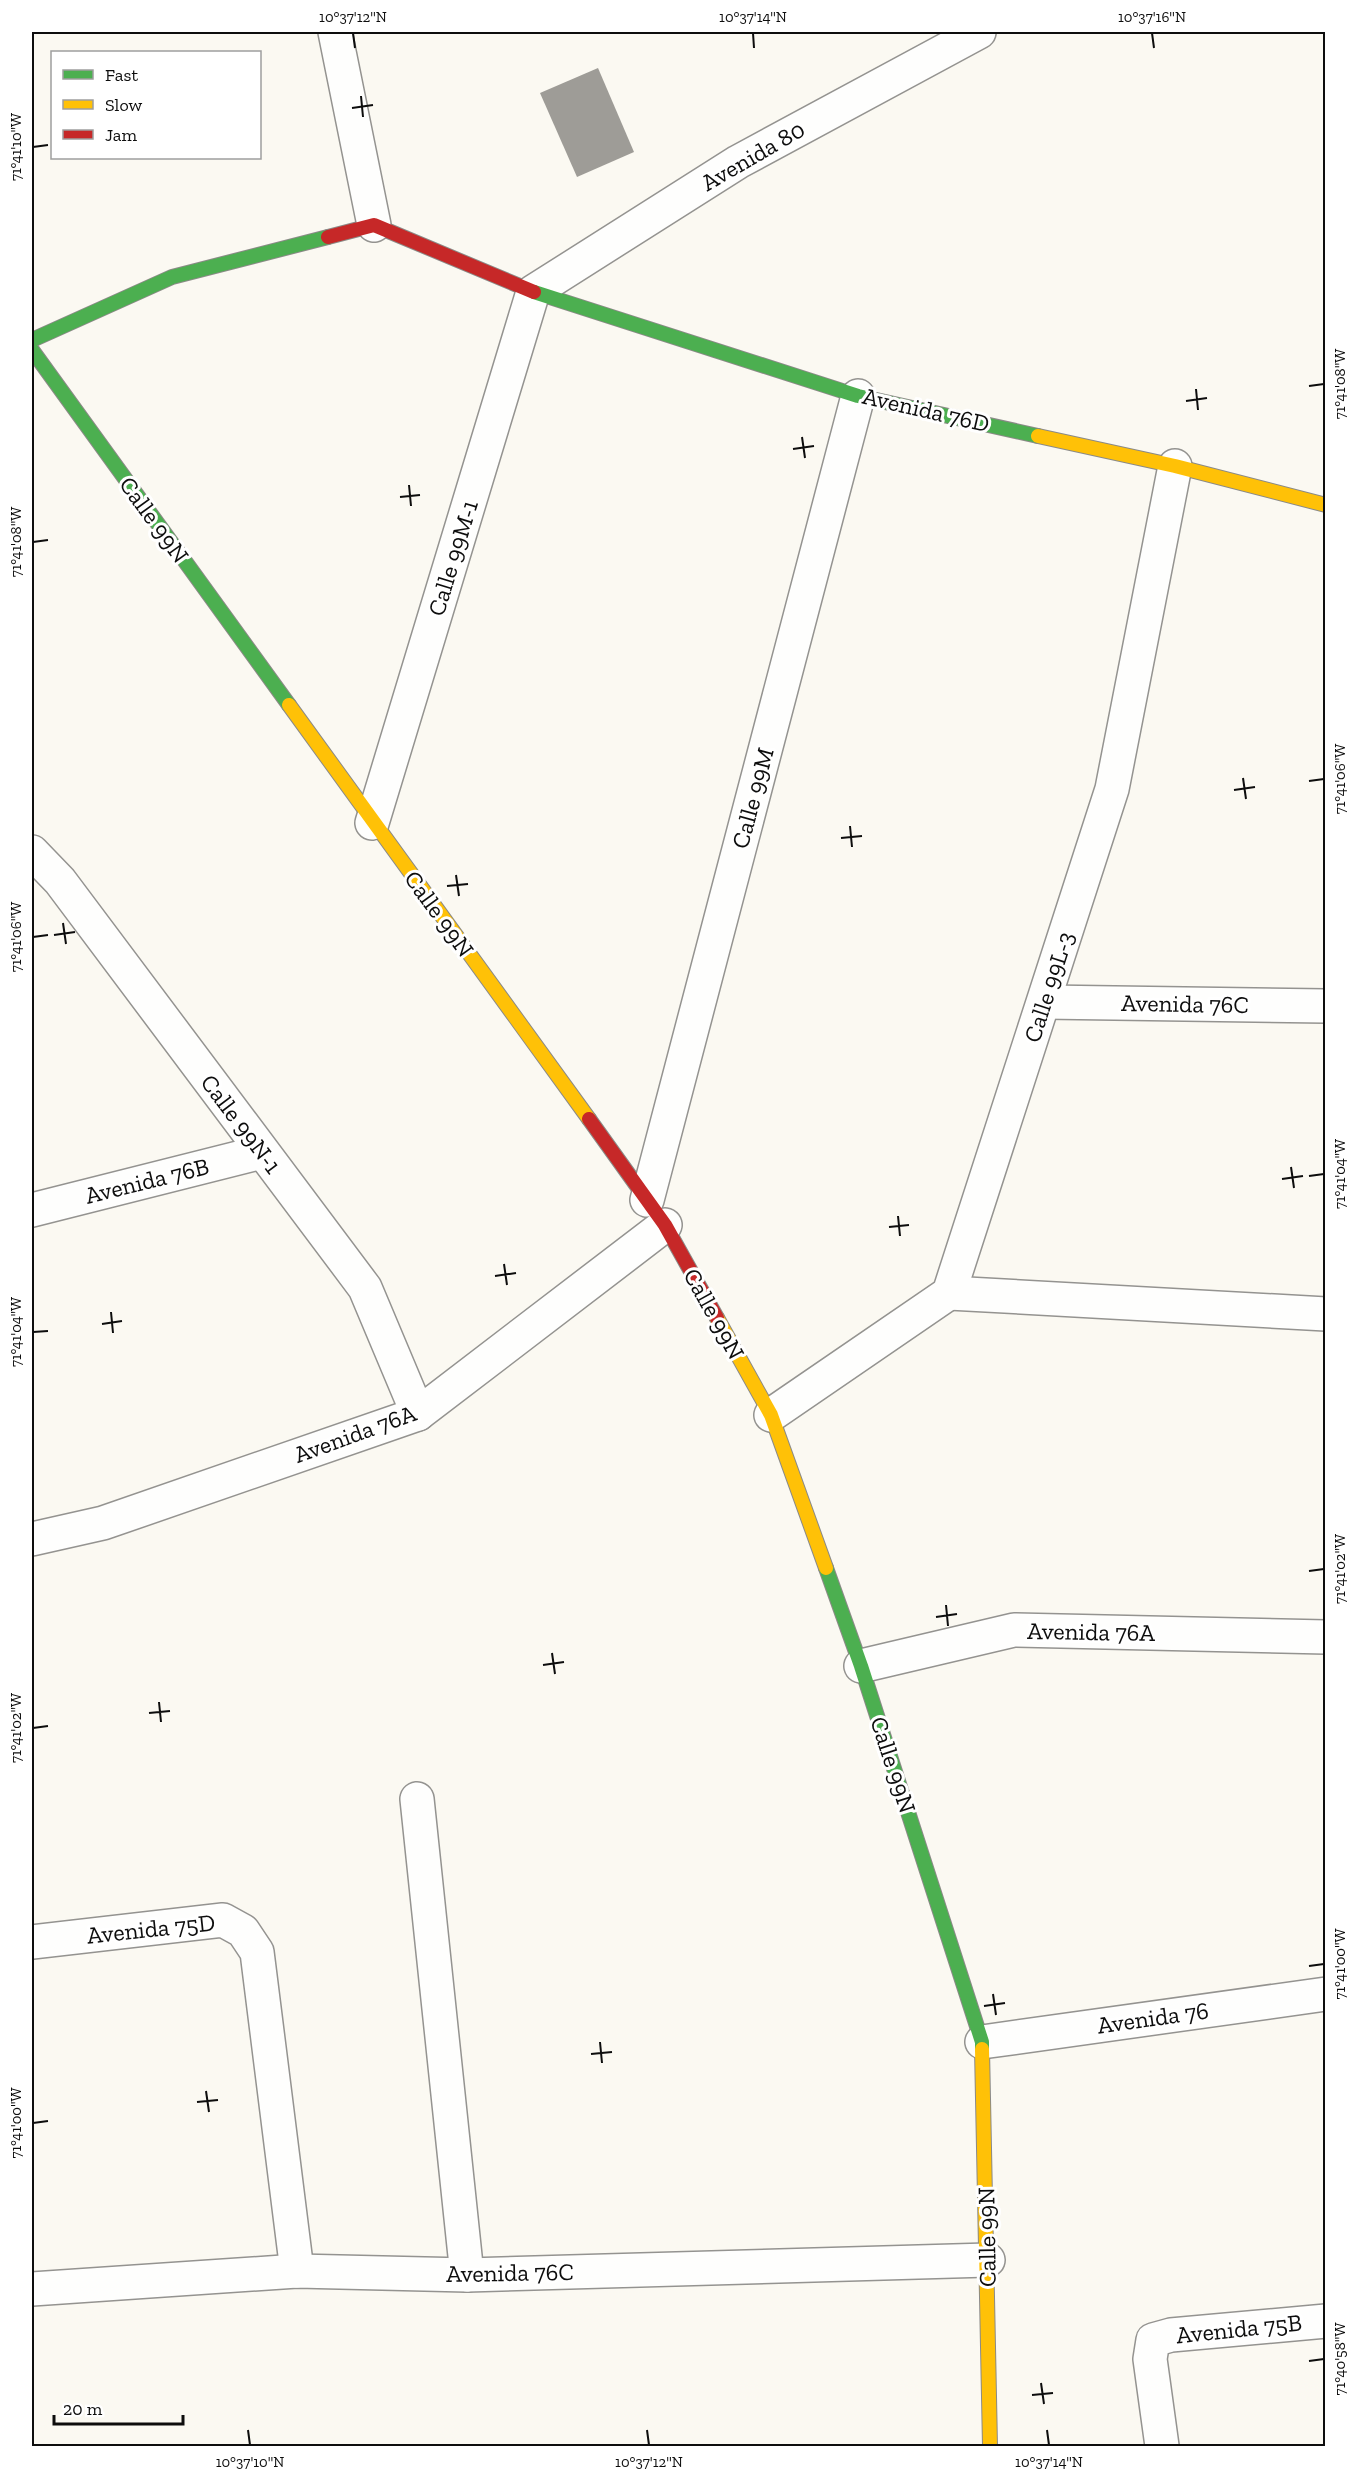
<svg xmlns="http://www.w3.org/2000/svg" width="1357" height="2478" viewBox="0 0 1357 2478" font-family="'Zilla Slab',serif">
	<rect width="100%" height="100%" fill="#fbf9f2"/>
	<polygon fill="#9e9c97" points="598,68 634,152 577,177 540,93"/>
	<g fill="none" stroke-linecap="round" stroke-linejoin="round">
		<defs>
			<g id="street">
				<polyline points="335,32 374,225"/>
				<polyline points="372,823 533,292 738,162 979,32"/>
				<polyline points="32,852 60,881 365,1288 418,1414"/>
				<polyline points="1044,1002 1326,1006"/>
				<polyline points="647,1200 858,396"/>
				<polyline points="32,1210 262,1152"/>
				<polyline points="949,1293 1326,1314"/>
				<polyline points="771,1415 949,1293 1112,789 1175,466"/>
				<polyline points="32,1539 103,1523 418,1414 665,1225"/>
				<polyline points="861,1666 1014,1630 1326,1637"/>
				<polyline points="417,1799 467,2275"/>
				<polyline points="32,1942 223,1920 243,1931 257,1952 297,2271"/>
				<polyline points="982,2042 1326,1994"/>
				<polyline points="32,2289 297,2271 467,2275 988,2260"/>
				<polyline points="1162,2446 1150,2359 1153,2340 1171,2335 1326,2321"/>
			</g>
			<g id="fast">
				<polyline points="534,292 858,396 1038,436"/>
				<polyline points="32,340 172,277 328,237"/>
				<polyline points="32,350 289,705"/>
				<polyline points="826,1568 861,1666 982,2042 982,2049"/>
			</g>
			<g id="slow">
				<polyline points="1038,436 1175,466 1326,505"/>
				<polyline points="289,705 589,1119"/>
				<polyline points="717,1318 771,1415 826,1568"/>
				<polyline points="982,2049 990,2446"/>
			</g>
			<g id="jam">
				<polyline points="328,237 374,225 534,292"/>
				<polyline points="589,1119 665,1225 717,1318"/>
			</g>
		</defs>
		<use href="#street" stroke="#949390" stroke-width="36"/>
		<use href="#fast" stroke="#8b8a87" stroke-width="16"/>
		<use href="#slow" stroke="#8b8a87" stroke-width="16"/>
		<use href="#jam" stroke="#8b8a87" stroke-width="16"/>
		<use href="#street" stroke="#fefefd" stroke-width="33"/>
		<use href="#fast" stroke="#4caf50" stroke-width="14"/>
		<use href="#slow" stroke="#ffc107" stroke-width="14"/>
		<use href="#jam" stroke="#c62828" stroke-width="14"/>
	</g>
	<path fill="none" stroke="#0d0d0d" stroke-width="2" d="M 353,33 L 355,48M 753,33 L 754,48M 1152,33 L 1154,48M 361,96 L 363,117M 352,108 L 373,105M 33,147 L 48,145M 1309,386 L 1324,384M 1196,389 L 1198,410M 1186,401 L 1207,398M 802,437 L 805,458M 793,449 L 814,446M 409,485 L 411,506M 400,497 L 420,495M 33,542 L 48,540M 1243,778 L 1246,799M 1309,781 L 1324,779M 1234,790 L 1255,787M 850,826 L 852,847M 841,838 L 862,836M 456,875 L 459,896M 447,886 L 468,884M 63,923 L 66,944M 54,935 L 75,932M 33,937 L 48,935M 1291,1167 L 1294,1188M 1309,1176 L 1324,1174M 1282,1179 L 1303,1176M 898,1216 L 900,1236M 889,1227 L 909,1225M 504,1264 L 507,1285M 495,1276 L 516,1273M 111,1312 L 113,1333M 102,1324 L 122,1321M 33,1332 L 48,1331M 1309,1571 L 1324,1569M 946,1605 L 948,1626M 936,1617 L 957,1614M 552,1653 L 555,1674M 543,1665 L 564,1662M 159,1702 L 161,1722M 149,1713 L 170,1711M 33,1728 L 48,1726M 1309,1966 L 1324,1964M 993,1994 L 996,2015M 984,2006 L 1005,2003M 600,2042 L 602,2063M 591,2054 L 612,2052M 206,2091 L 209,2112M 197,2102 L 218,2100M 33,2123 L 48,2121M 1309,2361 L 1324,2359M 1041,2383 L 1044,2404M 1032,2395 L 1053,2393M 248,2430 L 250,2445M 647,2430 L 649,2445M 1047,2430 L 1049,2445"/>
	<g text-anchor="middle" stroke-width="6" stroke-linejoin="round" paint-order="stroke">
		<g font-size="24" fill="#0d0d0d" stroke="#fff">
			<text transform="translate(753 156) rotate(-30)" y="8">Avenida 80</text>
			<text transform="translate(926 410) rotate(13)" y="8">Avenida 76D</text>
			<text transform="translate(154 520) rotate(54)" y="8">Calle 99N</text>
			<text transform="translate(453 558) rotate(-73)" y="8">Calle 99M-1</text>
			<text transform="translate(753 798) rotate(-75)" y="8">Calle 99M</text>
			<text transform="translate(439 914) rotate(54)" y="8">Calle 99N</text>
			<text transform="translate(1049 987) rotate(-72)" y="8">Calle 99L-3</text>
			<text transform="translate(1185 1004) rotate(1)" y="8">Avenida 76C</text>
			<text transform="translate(241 1124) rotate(53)" y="8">Calle 99N-1</text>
			<text transform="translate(147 1181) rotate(-14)" y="8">Avenida 76B</text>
			<text transform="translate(714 1314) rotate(61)" y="8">Calle 99N</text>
			<text transform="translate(355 1434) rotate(-20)" y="8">Avenida 76A</text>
			<text transform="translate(1091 1632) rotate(1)" y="8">Avenida 76A</text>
			<text transform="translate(893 1765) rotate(72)" y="8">Calle 99N</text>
			<text transform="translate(151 1929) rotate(-6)" y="8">Avenida 75D</text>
			<text transform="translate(1153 2018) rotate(-8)" y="8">Avenida 76</text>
			<text transform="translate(987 2237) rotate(-91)" y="8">Calle 99N</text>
			<text transform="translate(510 2273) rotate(-1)" y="8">Avenida 76C</text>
			<text transform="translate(1239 2329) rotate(-6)" y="8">Avenida 75B</text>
		</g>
	</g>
	<rect width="1357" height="2478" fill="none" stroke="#ffffff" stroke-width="66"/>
	<rect x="51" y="51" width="210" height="108" fill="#ffffff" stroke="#9e9e9e" stroke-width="1.5"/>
	<rect x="63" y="70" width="30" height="9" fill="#4caf50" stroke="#9e9e9e" stroke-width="1.5"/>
	<text x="105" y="81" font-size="18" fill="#0d0d0d">Fast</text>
	<rect x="63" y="100" width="30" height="9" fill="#ffc107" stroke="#9e9e9e" stroke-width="1.5"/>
	<text x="105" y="111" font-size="18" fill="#0d0d0d">Slow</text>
	<rect x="63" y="130" width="30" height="9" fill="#c62828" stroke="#9e9e9e" stroke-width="1.5"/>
	<text x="105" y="141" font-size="18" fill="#0d0d0d">Jam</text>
	<path d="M54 2415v9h129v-9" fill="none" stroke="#0d0d0d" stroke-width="3"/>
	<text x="63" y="2415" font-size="18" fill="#0d0d0d" stroke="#ffffff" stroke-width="4.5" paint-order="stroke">20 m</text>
	<rect x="33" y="33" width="1291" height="2412" fill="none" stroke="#0d0d0d" stroke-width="2"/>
	<g font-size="15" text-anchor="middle" fill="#0d0d0d">
		<text x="353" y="22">10°37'12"N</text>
		<text x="753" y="22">10°37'14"N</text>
		<text x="1152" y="22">10°37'16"N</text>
		<text transform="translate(16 147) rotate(-90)" y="5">71°41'10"W</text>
		<text transform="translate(1340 384) rotate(-90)" y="5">71°41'08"W</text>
		<text transform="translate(16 542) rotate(-90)" y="5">71°41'08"W</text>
		<text transform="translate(1340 779) rotate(-90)" y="5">71°41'06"W</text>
		<text transform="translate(16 937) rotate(-90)" y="5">71°41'06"W</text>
		<text transform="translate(1340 1174) rotate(-90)" y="5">71°41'04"W</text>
		<text transform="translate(16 1332) rotate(-90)" y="5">71°41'04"W</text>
		<text transform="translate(1340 1569) rotate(-90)" y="5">71°41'02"W</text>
		<text transform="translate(16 1728) rotate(-90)" y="5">71°41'02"W</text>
		<text transform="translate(1340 1964) rotate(-90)" y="5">71°41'00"W</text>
		<text transform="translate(16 2123) rotate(-90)" y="5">71°41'00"W</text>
		<text transform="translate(1340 2359) rotate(-90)" y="5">71°40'58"W</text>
		<text x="250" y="2467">10°37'10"N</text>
		<text x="649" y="2467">10°37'12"N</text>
		<text x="1049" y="2467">10°37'14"N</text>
	</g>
</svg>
